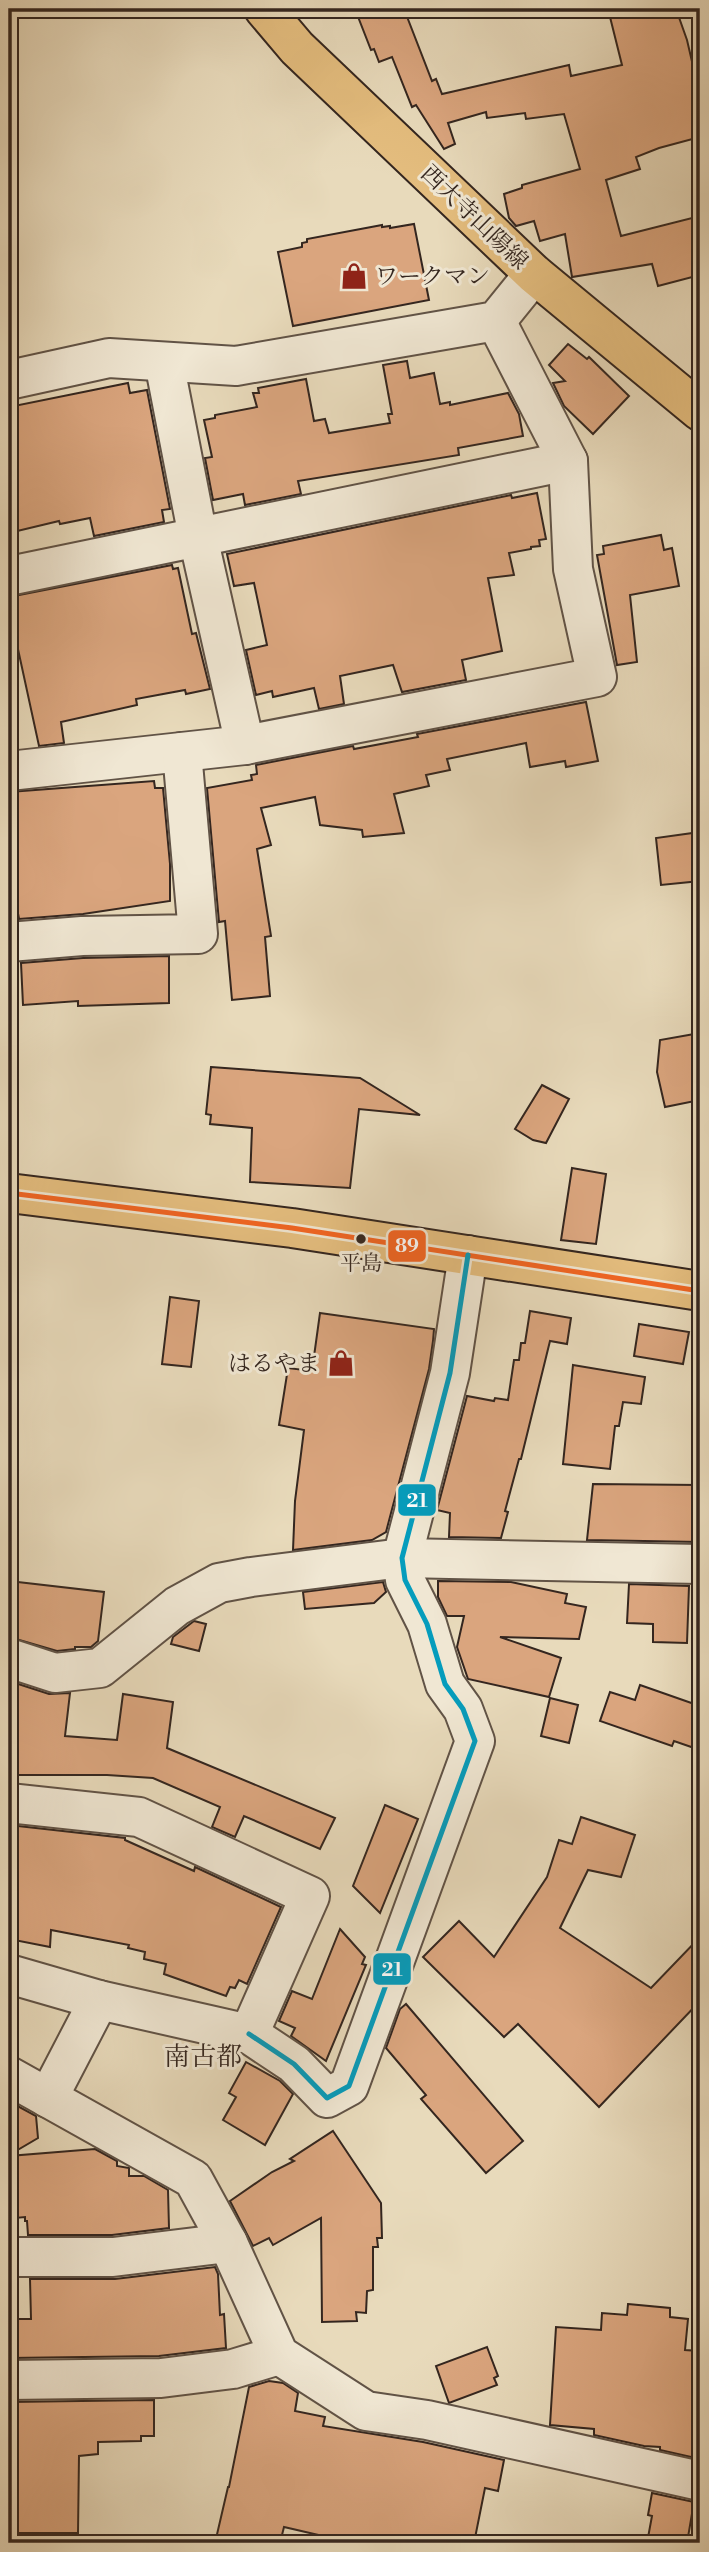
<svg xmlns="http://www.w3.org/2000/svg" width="709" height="2552" viewBox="0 0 709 2552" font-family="'Libre Bodoni','Noto Serif JP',serif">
	<rect width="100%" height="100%" fill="#e8dabb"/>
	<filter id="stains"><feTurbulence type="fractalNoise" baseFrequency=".00286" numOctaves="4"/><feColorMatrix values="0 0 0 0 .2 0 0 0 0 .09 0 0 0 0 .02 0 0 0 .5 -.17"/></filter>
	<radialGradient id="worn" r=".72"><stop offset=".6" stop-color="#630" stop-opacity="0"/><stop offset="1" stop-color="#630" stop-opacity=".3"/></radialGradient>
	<g fill="#daa57e" stroke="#34261f" stroke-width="2">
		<polygon points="355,9 404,9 432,81 436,79 442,94 569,65 571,76 622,65 608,9 676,9 687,40 700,96 700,137 659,148 636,157 640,169 606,180 621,236 700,216 700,275 658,286 652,264 572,277 565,234 540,241 534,221 516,226 509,218 504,194 522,188 522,185 580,169 564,114 526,119 525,113 487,118 486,112 448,123 455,144 444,149 416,105 412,107 392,57 379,62 374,49 371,50"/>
		<polygon points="414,224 429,300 293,326 278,252 302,247 302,243 307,242 307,239 382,225 382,227 390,226 390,228"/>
		<polygon points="568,344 587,359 589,357 629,396 593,434 564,406 553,383 565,381 549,365"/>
		<polygon points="407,361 410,378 434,373 440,404 450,402 450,405 508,393 519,414 523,436 458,448 459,455 298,481 301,494 245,505 243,494 213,500 205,458 212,457 204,420 215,418 215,415 257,407 253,393 259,393 258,388 306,379 314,421 325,419 329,433 390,423 388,414 392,414 383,365"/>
		<polygon points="128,383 130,393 147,390 170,509 162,510 164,522 94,536 90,518 60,524 59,521 9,533 9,407"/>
		<polygon points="537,493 546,539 539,540 540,546 531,547 531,549 509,553 514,575 488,578 502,651 462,660 466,680 402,692 393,665 340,676 344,704 319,709 314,688 273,697 272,691 256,695 246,650 267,645 254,583 234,586 227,554 511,495 512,498"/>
		<polygon points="661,535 664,550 672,548 679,586 630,595 637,662 617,665 597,555 604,554 603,546"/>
		<polygon points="172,565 173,569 178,568 192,634 196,633 210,689 186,694 185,690 136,699 137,705 61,722 64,743 39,746 16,640 9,640 9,597"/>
		<polygon points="586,702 598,761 566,767 565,761 530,767 526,743 447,759 450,770 426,775 429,786 394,794 404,833 363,837 362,830 320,825 315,797 261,808 271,845 257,849 271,936 265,937 270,996 232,1000 225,921 219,922 207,788 252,780 251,775 257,774 256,765 353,746 354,749 418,737 417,734"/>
		<polygon points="154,781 155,788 163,788 170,864 170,901 83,914 19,919 15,897 9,898 9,792"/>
		<polygon points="700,832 700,881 661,885 656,838"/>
		<polygon points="169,956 169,1003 78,1006 78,1001 23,1005 21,963 83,958"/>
		<polygon points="700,1033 700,1100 665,1107 657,1072 660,1040"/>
		<polygon points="211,1067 360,1078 420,1115 359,1109 350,1188 250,1182 252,1128 210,1124 211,1115 206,1114"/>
		<polygon points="542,1085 569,1099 546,1143 533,1140 515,1129"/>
		<polygon points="572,1168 606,1174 596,1244 561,1240"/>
		<polygon points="170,1297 199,1301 191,1367 162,1364"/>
		<polygon points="530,1311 571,1318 567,1344 550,1341 521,1459 519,1459 505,1511 508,1512 501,1538 449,1537 450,1513 437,1510 467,1396 494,1401 495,1398 508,1400 514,1360 519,1360 521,1343 525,1343"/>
		<polygon points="320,1313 434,1329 433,1341 429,1369 386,1532 372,1540 293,1550 295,1501 304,1430 279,1425 288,1368 312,1371"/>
		<polygon points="639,1324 689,1332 683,1364 634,1356"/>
		<polygon points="573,1365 645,1377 641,1404 623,1402 619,1426 615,1426 610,1469 563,1464"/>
		<polygon points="593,1484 700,1485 700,1542 587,1540"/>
		<polygon points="9,1581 104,1592 98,1641 91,1647 75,1647 75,1649 57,1651 9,1637"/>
		<polygon points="438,1581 511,1582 567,1594 565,1603 586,1607 579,1639 500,1637 561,1658 549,1697 468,1679 457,1647 464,1616 447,1616 438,1597"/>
		<polygon points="383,1582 386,1592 374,1603 305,1609 303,1592"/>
		<polygon points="629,1584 689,1586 687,1643 653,1642 653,1624 627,1623"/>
		<polygon points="194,1621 206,1624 199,1651 171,1644 173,1637"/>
		<polygon points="9,1681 49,1694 70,1693 65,1736 117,1740 123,1694 173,1702 167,1748 335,1818 320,1849 244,1816 235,1837 212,1827 220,1807 153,1778 107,1775 9,1775"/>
		<polygon points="640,1685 700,1706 700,1750 674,1741 672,1746 600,1721 610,1692 635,1700"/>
		<polygon points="550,1698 578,1705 569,1743 541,1736"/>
		<polygon points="385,1805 418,1819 380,1913 353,1886"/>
		<polygon points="581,1817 635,1835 621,1877 588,1870 560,1928 651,1988 700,1937 700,2001 599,2107 518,2024 504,2037 423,1957 459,1921 494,1957 547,1877 559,1840 572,1844"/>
		<polygon points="9,1825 125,1838 125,1840 194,1871 195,1867 281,1907 247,1984 239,1980 235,1988 230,1987 226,1996 164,1974 166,1964 144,1959 145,1952 128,1948 129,1945 51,1930 50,1947 9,1939"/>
		<polygon points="340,1929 365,1957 362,1964 366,1965 326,2061 291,2036 295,2028 279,2021 292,1991 312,1999"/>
		<polygon points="406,2004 523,2141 486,2173 421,2099 426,2095 386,2048 400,2009"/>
		<polygon points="246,2062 280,2081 293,2094 265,2145 223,2120 236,2097 229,2093"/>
		<polygon points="9,2104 14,2104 36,2116 38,2138 9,2155"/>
		<polygon points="333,2131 381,2203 382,2238 377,2238 378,2247 373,2247 373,2290 367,2291 366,2313 356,2312 357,2321 322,2322 321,2218 273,2245 269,2238 253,2246 230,2201 272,2172 294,2161 290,2159"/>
		<polygon points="95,2149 117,2161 117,2166 129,2168 129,2176 144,2176 168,2190 169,2228 112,2235 28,2235 27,2221 25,2221 25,2217 15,2218 14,2214 9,2215 9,2156"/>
		<polygon points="215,2267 218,2274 220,2315 224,2314 226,2348 159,2356 9,2358 9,2319 31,2319 30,2279 115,2279"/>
		<polygon points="628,2304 670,2308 670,2317 688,2319 685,2350 700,2351 700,2459 660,2450 660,2447 644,2446 594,2435 594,2429 550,2425 556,2327 601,2330 602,2313 627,2315"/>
		<polygon points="487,2347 498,2376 494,2378 497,2385 449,2403 436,2366"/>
		<polygon points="269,2381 283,2383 298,2393 295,2411 325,2417 323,2426 423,2442 504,2460 498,2491 485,2488 474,2543 426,2543 394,2537 393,2543 353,2543 284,2527 280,2543 215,2543 228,2487 229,2487 249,2387"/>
		<polygon points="154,2400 154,2436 141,2436 141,2441 98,2442 98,2454 79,2456 78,2533 16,2533 16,2506 9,2506 9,2402"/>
		<polygon points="652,2493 694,2502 687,2543 647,2543 652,2516 648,2515"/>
	</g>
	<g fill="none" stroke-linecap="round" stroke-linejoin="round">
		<defs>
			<g id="minor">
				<polyline points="164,362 198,537 245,745"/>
				<polyline points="9,380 109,358 236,366 496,321 534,274"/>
				<polyline points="9,576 568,461"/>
				<polyline points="9,771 245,745 597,677 573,569 568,461 496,321"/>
				<polyline points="9,942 82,936 198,934 182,752"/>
				<polyline points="9,1658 55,1673 100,1668 177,1606 219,1583 251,1577 402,1558 700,1564"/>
				<polyline points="9,1803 139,1817 310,1896 249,2034 99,2000 9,1974"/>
				<polyline points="249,2034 294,2064 327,2098 349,2086 475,1741 463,1709 445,1684 427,1624 405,1580 402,1558 450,1373 468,1255"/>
				<polyline points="9,2076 193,2179 228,2243 279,2355 366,2411 427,2420 700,2481"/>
				<polyline points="48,2098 99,2000"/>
				<polyline points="9,2257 113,2257 228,2243"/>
				<polyline points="9,2380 161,2378 233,2369 279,2355"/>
			</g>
			<polyline id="major" points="264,9 297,48 534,274 700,411"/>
			<polyline id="highway" points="9,1193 292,1228 700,1291"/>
		</defs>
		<use href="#minor" stroke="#615346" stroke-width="42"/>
		<use href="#major" stroke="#34261f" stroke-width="42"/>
		<use href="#highway" stroke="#34261f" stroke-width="42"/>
		<use href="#minor" stroke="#f0e7d3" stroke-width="38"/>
		<use href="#major" stroke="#e4bd7e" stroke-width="38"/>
		<use href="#highway" stroke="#e4bd7e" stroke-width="38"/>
		<defs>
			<polyline id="bus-1" points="9,1193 292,1228 700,1291"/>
			<polyline id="bus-2" points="249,2034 294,2064 327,2098 349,2086 475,1741 463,1709 445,1684 427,1624 405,1580 402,1558 450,1373 468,1255"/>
		</defs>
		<use href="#bus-1" stroke="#f0e7d3" stroke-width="10"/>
		<use href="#bus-2" stroke="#f0e7d3" stroke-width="10"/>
		<use href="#bus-1" stroke="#f26522" stroke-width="5"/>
		<use href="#bus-2" stroke="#059cbc" stroke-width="5"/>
	</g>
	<defs>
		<symbol id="shop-bare" viewBox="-9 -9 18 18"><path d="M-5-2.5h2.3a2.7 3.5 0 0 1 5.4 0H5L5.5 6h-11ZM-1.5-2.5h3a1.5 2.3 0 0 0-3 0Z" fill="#8f2418" stroke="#f0e7d3" stroke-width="2.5" paint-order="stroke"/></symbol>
	</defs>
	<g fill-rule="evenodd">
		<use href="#shop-bare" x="335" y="257" width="38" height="38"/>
		<use href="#shop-bare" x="322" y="1344" width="38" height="38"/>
	</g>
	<circle fill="#34261f" stroke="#f0e7d3" stroke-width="2.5" cx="361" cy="1239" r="6"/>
	<g text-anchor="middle" stroke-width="6" stroke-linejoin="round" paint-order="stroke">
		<g font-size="21" fill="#34261f" stroke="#f0e7d3">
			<text x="361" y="1270">平島</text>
		</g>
		<g font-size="23" fill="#34261f" stroke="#f0e7d3">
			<text transform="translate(475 217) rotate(44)" y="8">西大寺山陽線</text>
		</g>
		<g font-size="23" fill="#34261f" stroke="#f0e7d3" text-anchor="start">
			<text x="375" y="284">ワークマン</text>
			<text x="320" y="1371" text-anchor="end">はるやま</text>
		</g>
		<g font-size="26" fill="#34261f" stroke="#f0e7d3">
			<text x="203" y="2065">南古都</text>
		</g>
	</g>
	<g stroke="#f0e7d3" stroke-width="2.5">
		<rect x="387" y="1229" width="40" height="34" rx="7" fill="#f26522"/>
		<rect x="397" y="1483" width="40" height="34" rx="7" fill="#059cbc"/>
		<rect x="372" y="1952" width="40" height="34" rx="7" fill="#059cbc"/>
	</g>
	<g font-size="19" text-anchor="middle" font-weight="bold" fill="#fff">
		<text x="407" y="1252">89</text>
		<text x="417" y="1507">21</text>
		<text x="392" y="1976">21</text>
	</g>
	<rect width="709" height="2552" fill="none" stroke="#e8dabb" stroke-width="35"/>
	<rect x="10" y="10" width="688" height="2531" fill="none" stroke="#34261f" stroke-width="3.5"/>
	<rect x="18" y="18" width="674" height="2517" fill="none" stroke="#34261f" stroke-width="2"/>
	<rect width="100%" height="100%" filter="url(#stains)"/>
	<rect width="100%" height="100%" fill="url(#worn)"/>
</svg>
